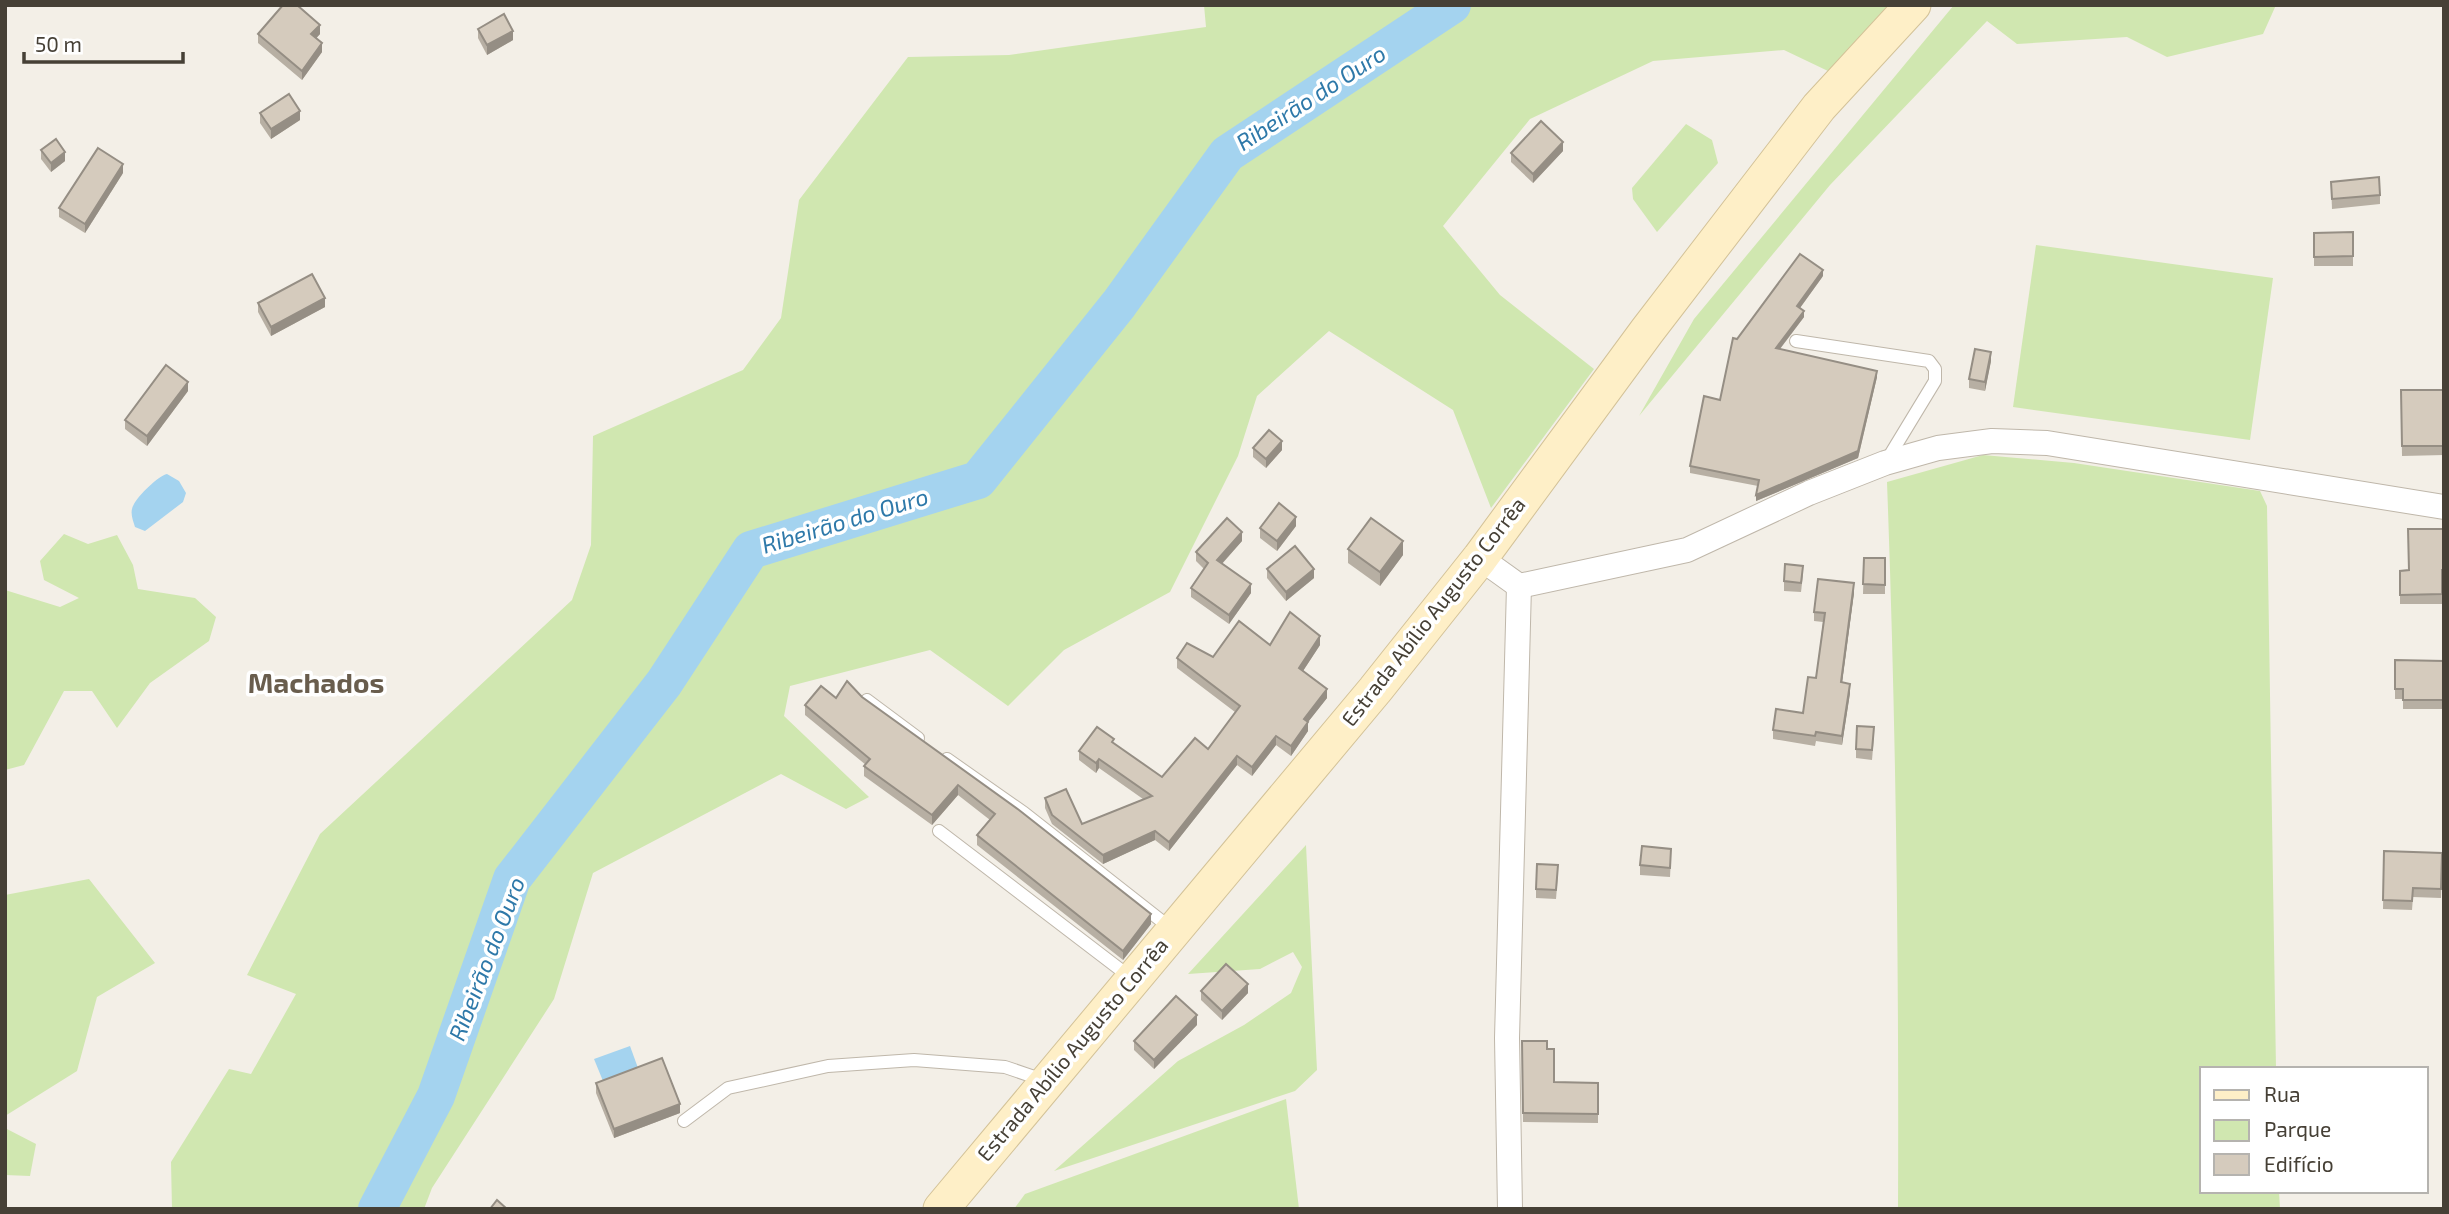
<svg xmlns="http://www.w3.org/2000/svg" width="2449" height="1214" viewBox="0 0 2449 1214" font-family="'Exo 2',sans-serif">
	<rect width="100%" height="100%" fill="#f3efe7"/>
	<g fill="#d0e7b0">
		<polygon points="1204,5 1891,5 1828,71 1784,50 1653,61 1530,119 1443,226 1500,295 1594,369 1491,508 1453,410 1329,331 1257,396 1238,456 1170,592 1064,650 1008,706 930,650 790,686 784,716 869,797 846,809 781,774 593,873 554,999 432,1188 424,1209 172,1209 171,1162 229,1069 251,1074 296,994 247,975 320,834 572,600 591,545 593,436 743,370 781,318 799,200 908,57 1009,55 1206,27"/>
		<polygon points="1954,5 2276,5 2263,34 2167,57 2127,37 2017,44 1987,21 1830,185 1639,416 1694,319"/>
		<polygon points="1686,124 1712,140 1718,163 1657,232 1633,199 1632,188"/>
		<polygon points="2036,245 2273,278 2250,440 2013,407"/>
		<path d="M 1983,455 L 2074,463 L 2260,491 L 2267,506 L 2276,1069 L 2202,1069 L 2202,1191 L 2279,1191 L 2280,1209 L 1898,1209 C 1899,967 1896,724 1887,482 Z"/>
		<polygon points="64,534 88,544 117,535 133,565 138,589 195,598 216,617 209,641 150,683 117,728 92,691 64,691 24,765 5,770 5,590 60,607 79,598 44,580 40,561"/>
		<polygon points="1306,845 1317,1070 1295,1091 1054,1171 1178,1061 1244,1025 1291,993 1302,967 1293,952 1260,969 1188,974"/>
		<polygon points="89,879 155,963 97,997 77,1071 5,1116 5,895"/>
		<polygon points="1286,1099 1299,1209 1014,1209 1025,1194"/>
		<polygon points="5,1128 36,1144 30,1176 5,1175"/>
	</g>
	<g fill="#a4d3ef">
		<path d="M 167,474 L 179,481 L 186,493 L 183,502 L 145,531 L 135,527 C 133,520 129,512 134,504 C 139,495 158,476 167,474 Z"/>
		<polygon points="630,1046 638,1068 603,1081 594,1059"/>
	</g>
	<g fill="none" stroke-linecap="round" stroke-linejoin="round">
		<polyline stroke="#a4d3ef" stroke-width="38" points="377,1209 436,1096 512,879 664,683 751,550 978,480 1119,304 1227,154 1452,5"/>
		<defs>
			<g id="service">
				<polyline points="1796,341 1929,361 1935,369 1935,381 1887,460"/>
				<polyline points="867,700 918,738"/>
				<polyline points="947,759 1024,813 1173,930"/>
				<polyline points="939,831 1130,977"/>
				<polyline points="684,1121 728,1088 828,1066 914,1060 1005,1067 1046,1081"/>
			</g>
			<g id="minor">
				<polyline points="1480,558 1519,586 1687,550 1809,493 1885,463 1938,448 1992,441 2047,443 2444,507"/>
				<polyline points="1510,1209 1507,1038 1519,586"/>
			</g>
			<polyline id="secondary" points="941,1209 1375,690 1480,558 1647,331 1819,107 1913,5"/>
		</defs>
		<use href="#service" stroke="#bfb7aa" stroke-width="14"/>
		<use href="#minor" stroke="#bfb7aa" stroke-width="26"/>
		<use href="#secondary" stroke="#d3c298" stroke-width="37"/>
		<use href="#service" stroke="#fff" stroke-width="12"/>
		<use href="#minor" stroke="#fff" stroke-width="24"/>
		<use href="#secondary" stroke="#feefc7" stroke-width="35"/>
	</g>
	<g fill="#b7afa3">
		<polygon points="478,29 513,40 487,55 478,38"/>
		<polygon points="258,34 320,34 316,38 322,52 302,80 258,43"/>
		<polygon points="260,113 300,120 271,139 260,123"/>
		<polygon points="41,150 65,161 51,172 41,159"/>
		<polygon points="1563,151 1533,183 1511,162 1511,153"/>
		<polygon points="123,173 85,233 59,217 59,208"/>
		<polygon points="2331,182 2380,195 2380,204 2332,209"/>
		<polygon points="2353,232 2353,266 2314,266 2314,233"/>
		<polygon points="1823,276 1800,308 1804,317 1780,349 1877,377 1858,458 1756,501 1758,486 1690,473 1690,466 1720,400 1737,339"/>
		<polygon points="258,303 325,307 271,336 258,312"/>
		<polygon points="1991,361 1985,391 1969,388 1969,379"/>
		<polygon points="2401,390 2444,390 2444,455 2402,456"/>
		<polygon points="188,391 147,446 125,429 125,420"/>
		<polygon points="1253,448 1282,450 1266,468 1253,457"/>
		<polygon points="1296,526 1277,551 1260,538 1260,528"/>
		<polygon points="2444,529 2444,580 2442,580 2442,604 2400,604 2400,571 2408,570"/>
		<polygon points="1242,541 1222,564 1251,593 1229,624 1191,597 1191,588 1204,569 1196,561 1196,552"/>
		<polygon points="1348,549 1403,555 1380,586 1348,563"/>
		<polygon points="1864,558 1885,558 1885,594 1863,594"/>
		<polygon points="1267,569 1314,578 1286,601 1267,578"/>
		<polygon points="1803,575 1801,592 1784,591 1784,581"/>
		<polygon points="1854,593 1842,682 1850,693 1842,745 1816,741 1815,746 1773,739 1773,730 1803,713 1816,678 1823,622 1814,621 1814,612"/>
		<polygon points="1270,645 1320,645 1303,671 1327,698 1308,722 1308,731 1291,756 1276,745 1252,776 1237,765 1169,851 1155,840 1103,864 1052,824 1045,808 1045,798 1082,824 1143,799 1099,768 1096,773 1079,760 1079,751 1162,777 1208,749 1235,712 1177,668 1177,658 1213,657"/>
		<polygon points="2395,660 2444,661 2444,709 2403,709 2403,699 2395,699"/>
		<polygon points="862,697 1151,924 1123,960 977,845 977,835 990,820 958,795 932,825 864,776 864,766 866,765 805,715 805,705 836,698"/>
		<polygon points="1874,736 1872,760 1856,758 1856,749"/>
		<polygon points="2384,851 2442,853 2441,898 2413,897 2412,910 2383,909"/>
		<polygon points="1671,858 1670,877 1640,875 1640,865"/>
		<polygon points="1558,874 1556,899 1536,898 1536,889"/>
		<polygon points="1201,991 1248,993 1222,1020 1201,1000"/>
		<polygon points="1197,1025 1154,1069 1134,1050 1134,1041"/>
		<polygon points="1522,1041 1547,1049 1554,1082 1598,1083 1598,1123 1523,1122"/>
		<polygon points="596,1083 680,1113 614,1138 596,1093"/>
	</g>
	<g fill="#958e84">
		<polygon points="320,25 320,34 311,44 311,34"/>
		<polygon points="513,31 513,40 487,55 487,45"/>
		<polygon points="322,43 322,52 302,80 302,71"/>
		<polygon points="300,111 300,120 271,139 271,129"/>
		<polygon points="1563,142 1563,151 1533,183 1533,174"/>
		<polygon points="65,152 65,161 51,172 51,163"/>
		<polygon points="123,164 123,173 85,233 85,224"/>
		<polygon points="1823,270 1823,276 1797,312 1797,306"/>
		<polygon points="325,298 325,307 271,336 271,327"/>
		<polygon points="1804,311 1804,317 1776,354 1776,348"/>
		<polygon points="1991,352 1991,361 1985,391 1985,382"/>
		<polygon points="1877,371 1877,377 1858,458 1756,501 1756,495"/>
		<polygon points="188,382 188,391 147,446 147,436"/>
		<polygon points="1282,441 1282,450 1266,468 1266,459"/>
		<polygon points="1296,517 1296,526 1277,551 1277,541"/>
		<polygon points="1242,532 1242,541 1217,569 1217,560"/>
		<polygon points="1403,541 1403,555 1380,586 1380,572"/>
		<polygon points="1314,569 1314,578 1286,601 1286,592"/>
		<polygon points="1854,583 1854,593 1841,691 1841,682"/>
		<polygon points="1251,584 1251,593 1229,624 1229,615"/>
		<polygon points="1320,636 1320,645 1299,677 1299,668"/>
		<polygon points="1850,684 1850,693 1842,745 1842,736"/>
		<polygon points="1327,689 1327,698 1308,722 1308,731 1291,756 1291,746 1304,719"/>
		<polygon points="1276,736 1276,745 1252,776 1252,767"/>
		<polygon points="1237,756 1237,765 1169,851 1169,842"/>
		<polygon points="1099,759 1099,768 1096,773 1096,763"/>
		<polygon points="958,785 958,795 932,825 932,815"/>
		<polygon points="1155,831 1155,840 1103,864 1103,855"/>
		<polygon points="1151,914 1151,924 1123,960 1123,951"/>
		<polygon points="1248,984 1248,993 1222,1020 1222,1011"/>
		<polygon points="1197,1015 1197,1025 1154,1069 1154,1060"/>
		<polygon points="680,1104 680,1113 614,1138 614,1129"/>
	</g>
	<g fill="#d5cbbd" stroke="#958e84" stroke-width="2">
		<polygon points="283,5 297,5 320,25 311,34 322,43 302,71 258,34"/>
		<polygon points="504,14 513,31 487,45 478,29"/>
		<polygon points="289,94 300,111 271,129 260,113"/>
		<polygon points="1541,121 1563,142 1533,174 1511,153"/>
		<polygon points="56,139 65,152 51,163 41,150"/>
		<polygon points="98,148 123,164 85,224 59,208"/>
		<polygon points="2379,177 2380,195 2332,199 2331,182"/>
		<polygon points="2353,232 2353,256 2314,257 2314,233"/>
		<polygon points="1800,254 1823,270 1797,306 1804,311 1776,348 1877,371 1858,451 1756,495 1759,480 1690,466 1704,396 1720,400 1733,338 1737,339"/>
		<polygon points="312,274 325,298 271,327 258,303"/>
		<polygon points="1975,349 1991,352 1985,382 1969,379"/>
		<polygon points="166,365 188,382 147,436 125,420"/>
		<polygon points="2401,390 2444,390 2444,446 2402,446"/>
		<polygon points="1269,430 1282,441 1266,459 1253,448"/>
		<polygon points="1279,503 1296,517 1277,541 1260,528"/>
		<polygon points="1227,518 1242,532 1217,560 1251,584 1229,615 1191,588 1208,563 1196,552"/>
		<polygon points="1371,518 1403,541 1380,572 1348,549"/>
		<polygon points="2408,529 2444,529 2444,570 2442,570 2442,594 2400,595 2400,571 2409,570"/>
		<polygon points="1295,546 1314,569 1286,592 1267,569"/>
		<polygon points="1864,558 1885,558 1885,585 1863,584"/>
		<polygon points="1785,564 1803,566 1801,583 1784,581"/>
		<polygon points="1818,579 1854,583 1841,682 1850,684 1842,736 1816,732 1815,736 1773,730 1776,709 1803,713 1808,677 1816,678 1825,613 1814,612"/>
		<polygon points="1290,612 1320,636 1299,668 1327,689 1304,719 1308,722 1291,746 1276,736 1252,767 1237,756 1169,842 1155,831 1103,855 1052,815 1045,798 1066,789 1082,824 1152,796 1099,759 1096,763 1079,751 1097,727 1114,739 1112,742 1162,777 1195,738 1208,749 1240,706 1177,658 1187,643 1213,657 1239,621 1270,645"/>
		<polygon points="2395,660 2444,661 2444,700 2403,700 2403,689 2395,689"/>
		<polygon points="847,681 862,697 1019,810 1151,914 1123,951 977,835 995,814 958,785 932,815 864,766 870,759 805,705 821,686 836,698"/>
		<polygon points="1857,726 1874,727 1872,750 1856,749"/>
		<polygon points="1642,846 1671,849 1670,868 1640,865"/>
		<polygon points="2384,851 2442,853 2441,889 2413,888 2412,901 2383,900"/>
		<polygon points="1537,864 1558,865 1556,890 1536,889"/>
		<polygon points="1226,964 1248,984 1222,1011 1201,991"/>
		<polygon points="1176,996 1197,1015 1154,1060 1134,1041"/>
		<polygon points="1522,1041 1547,1041 1547,1049 1554,1049 1554,1082 1598,1083 1598,1114 1523,1113"/>
		<polygon points="662,1058 680,1104 614,1129 596,1083"/>
		<polygon points="497,1200 507,1209 490,1209"/>
	</g>
	<g text-anchor="middle" stroke-width="7" stroke-linejoin="round" paint-order="stroke">
		<g font-size="21" fill="#464036" stroke="#fff">
			<text transform="translate(1434 612) rotate(-52)" y="7">Estrada Abílio Augusto Corrêa</text>
			<text transform="translate(1073 1050) rotate(-50)" y="7">Estrada Abílio Augusto Corrêa</text>
		</g>
		<g font-size="23" font-style="italic" fill="#2e79a9" stroke="#fff">
			<text transform="translate(1311 98) rotate(-33)" y="8">Ribeirão do Ouro</text>
			<text transform="translate(845 521) rotate(-17)" y="8">Ribeirão do Ouro</text>
			<text transform="translate(487 959) rotate(-69)" y="8">Ribeirão do Ouro</text>
		</g>
		<g font-size="28" font-weight="bold" fill="#695d4d" stroke="#fff">
			<text x="316" y="693">Machados</text>
		</g>
	</g>
	<rect width="2449" height="1214" fill="none" stroke="#464036" stroke-width="14"/>
	<rect x="2200" y="1067" width="228" height="126" fill="#ffffff" stroke="#b5b3af" stroke-width="2"/>
	<rect x="2214" y="1090" width="35" height="10" fill="#feefc7" stroke="#b5b3af" stroke-width="2"/>
	<text x="2264" y="1102" font-size="21" fill="#464036">Rua</text>
	<rect x="2214" y="1120" width="35" height="21" fill="#d0e7b0" stroke="#b5b3af" stroke-width="2"/>
	<text x="2264" y="1137" font-size="21" fill="#464036">Parque</text>
	<rect x="2214" y="1154" width="35" height="21" fill="#d5cbbd" stroke="#b5b3af" stroke-width="2"/>
	<text x="2264" y="1172" font-size="21" fill="#464036">Edifício</text>
	<path d="M24 52v10h159v-10" fill="none" stroke="#464036" stroke-width="3.5"/>
	<text x="35" y="52" font-size="21" fill="#464036" stroke="#ffffff" stroke-width="5" paint-order="stroke">50 m</text>
</svg>
